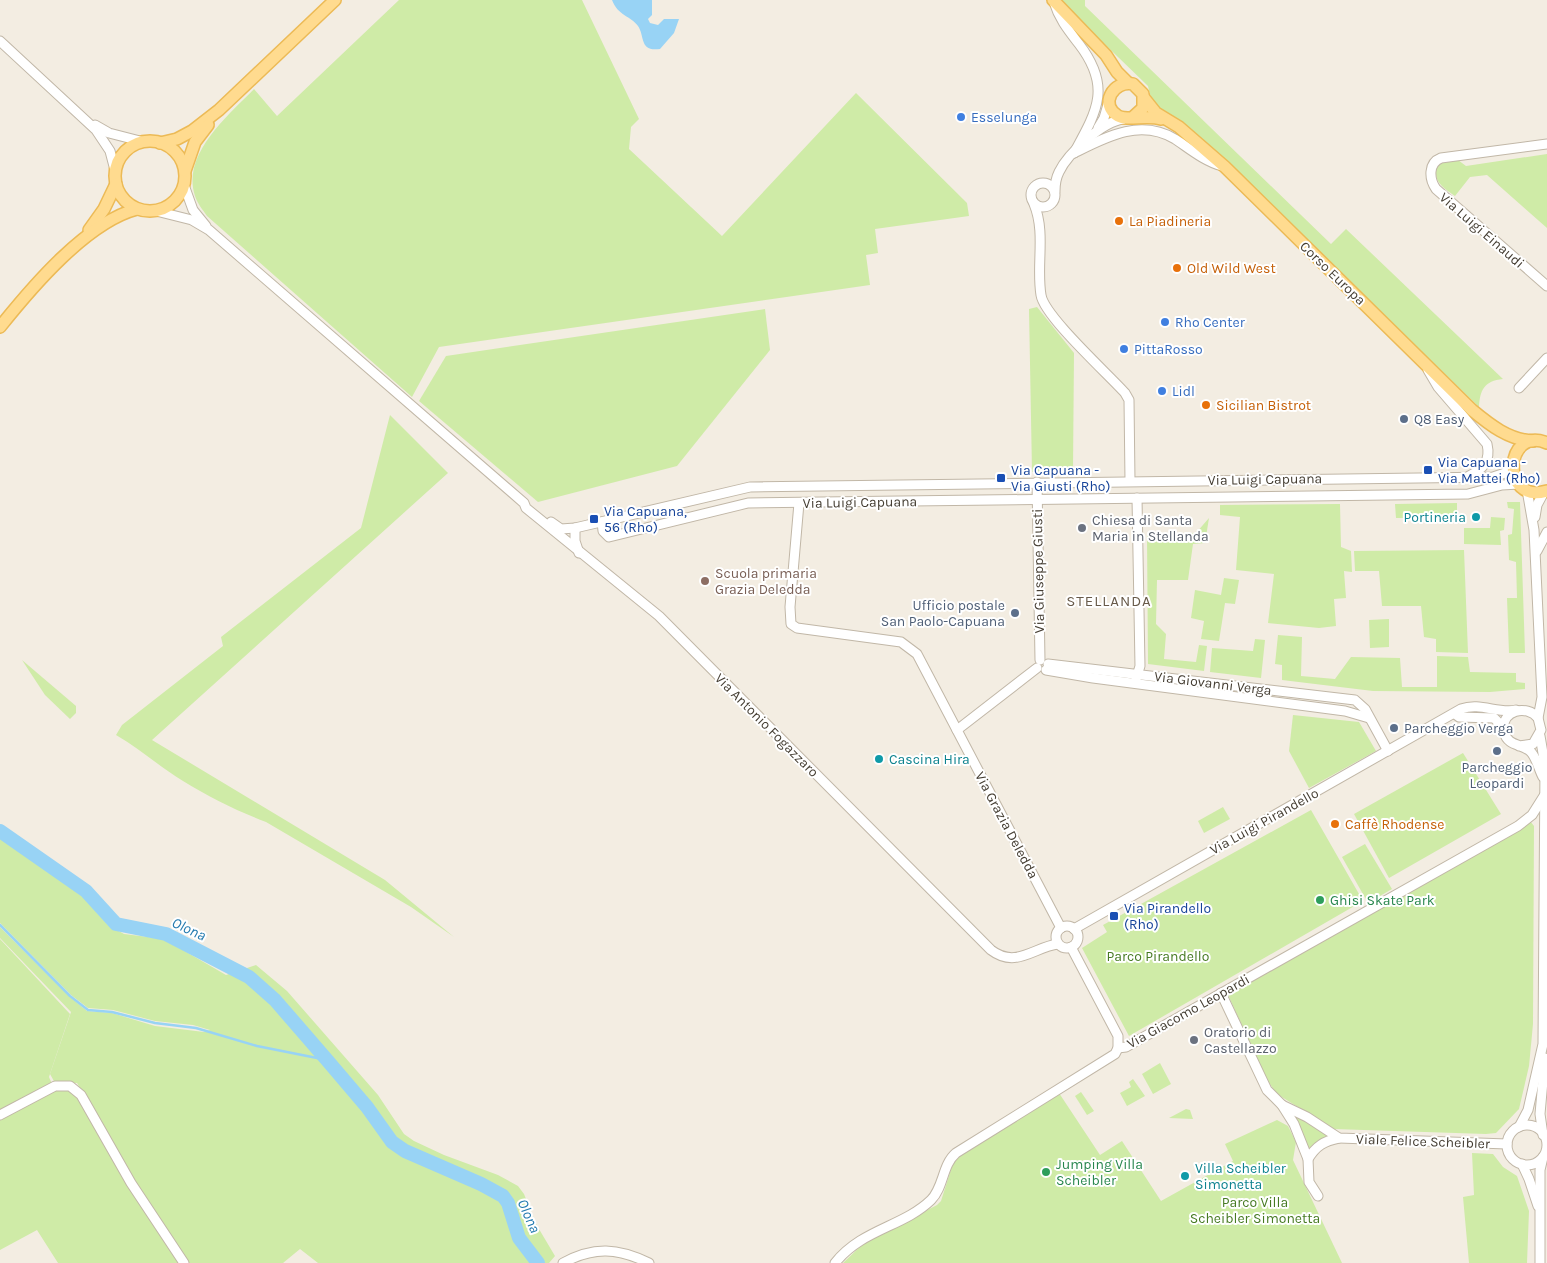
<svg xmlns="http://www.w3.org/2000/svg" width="1547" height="1263" viewBox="0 0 1547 1263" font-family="Karla,sans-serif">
	<rect width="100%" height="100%" fill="#f3ede2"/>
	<g fill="#cfeba7">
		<path d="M 399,0 L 582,0 L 639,119 L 631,127 L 629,149 L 722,236 L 856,93 L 967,203 L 969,216 L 875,229 L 878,253 L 866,255 L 870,285 L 439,347 L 412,397 L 207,216 C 203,210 197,203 195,196 C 181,154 229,115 254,89 L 277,116 Z"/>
		<path d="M 1059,0 L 1085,0 L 1085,6 L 1331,244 L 1346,229 L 1503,379 C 1484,381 1480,390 1479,407 L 1205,142 L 1173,117 L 1159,109 L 1151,99 L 1148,86 Z"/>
		<path d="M 1547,154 L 1547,228 L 1487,175 L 1470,177 L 1455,196 C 1442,187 1430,179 1439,162 L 1458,160 L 1466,166 Z"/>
		<polygon points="1037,307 1074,353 1073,469 1032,472 1029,309"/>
		<polygon points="765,309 770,350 677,466 538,502 419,401 446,356"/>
		<path d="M 390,415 L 448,473 L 152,740 L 385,880 L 454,937 L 411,907 L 266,822 C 237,811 209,797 183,781 C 160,767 140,749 116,735 L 122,725 L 223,646 L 221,637 L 361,528 Z"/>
		<polygon points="1507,502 1520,502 1525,653 1509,653 1507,598 1517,598 1516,562 1509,560 1508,535 1512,534 1514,509 1508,508"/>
		<polygon points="1457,503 1457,518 1396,518 1395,504"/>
		<polygon points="1340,504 1341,547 1351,551 1352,572 1344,571 1346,598 1334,599 1336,626 1319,628 1268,623 1274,574 1236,570 1240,517 1220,515 1220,505"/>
		<polygon points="1491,517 1505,518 1504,530 1500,531 1501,545 1464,544 1464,528 1490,528"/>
		<polygon points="1209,518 1205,543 1193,544 1188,580 1157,580 1156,624 1166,634 1164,659 1196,662 1199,645 1207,646 1204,671 1148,664 1147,535 1196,533"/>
		<polygon points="1464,550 1468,653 1436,652 1436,639 1424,637 1421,606 1382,606 1379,571 1355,571 1354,551"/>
		<polygon points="1224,578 1239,580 1235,604 1225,603 1219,641 1201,639 1204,621 1191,618 1195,590 1221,595"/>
		<polygon points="1389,619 1389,647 1370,648 1369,620"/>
		<polygon points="1278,635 1302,637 1301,676 1335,679 1351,657 1400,658 1402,687 1437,687 1437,656 1468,657 1470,672 1516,673 1516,682 1525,683 1525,689 1490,692 1373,691 1282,680 1282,665 1275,664"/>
		<polygon points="1255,639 1265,640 1261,678 1210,672 1212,648 1253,651"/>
		<polygon points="22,660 76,706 76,713 70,719 45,695"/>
		<polygon points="1293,715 1359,722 1376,751 1309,788 1289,751"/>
		<polygon points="1463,753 1501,814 1389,878 1354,814"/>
		<polygon points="1223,807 1230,819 1204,833 1198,821"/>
		<polygon points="1311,810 1363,901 1129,1036 1082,948 1107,932 1103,925"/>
		<polygon points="1530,821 1534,826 1533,1024 1529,1066 1519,1109 1496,1133 1486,1134 1333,1129 1277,1094 1267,1080 1228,995"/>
		<polygon points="0,836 83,897 108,925 124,934 164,939 226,975 256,965 287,991 378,1095 404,1134 414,1141 444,1155 498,1175 518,1186 524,1194 536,1224 555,1256 549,1263 541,1263 522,1236 512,1202 502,1189 408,1150 389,1134 372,1106 360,1094 350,1090 382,1138 403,1156 452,1176 498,1199 502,1203 514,1241 531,1263 318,1263 300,1249 283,1263 188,1263 129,1172 77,1083 55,1083 50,1074 71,1012 0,938 0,927 70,997 87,1011 112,1013 155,1026 204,1032 210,1030 193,1025 155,1021 113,1010 88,1008 71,995 0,923"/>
		<polygon points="1365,844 1392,889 1368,903 1342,857"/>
		<polygon points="0,939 70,1014 49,1077 52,1084 0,1112"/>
		<polygon points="1160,1063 1171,1084 1153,1094 1142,1074"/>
		<polygon points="1133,1079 1145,1096 1127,1106 1120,1093 1131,1087 1129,1082"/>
		<polygon points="67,1089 81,1100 181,1263 58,1263 37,1230 0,1250 0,1119 52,1090"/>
		<polygon points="1081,1092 1094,1111 1087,1115 1075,1096"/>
		<polygon points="1059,1093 1100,1155 1122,1141 1161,1201 1233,1161 1225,1144 1277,1120 1288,1126 1296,1142 1293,1160 1342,1263 843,1263 864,1243 937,1205 941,1201 954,1160"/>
		<polygon points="1186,1109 1190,1110 1193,1119 1169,1118"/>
		<polygon points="1289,1111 1331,1135 1308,1155"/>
		<polygon points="1472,1153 1493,1154 1503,1167 1517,1176 1529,1211 1527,1263 1469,1263 1463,1197 1474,1195"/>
	</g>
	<path fill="#98d3f5" d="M 612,0 L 652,0 L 652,15 L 648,19 L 650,23 L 658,25 L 664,19 L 679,19 L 674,33 L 660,49 C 639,52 645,36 638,26 C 631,16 618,16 612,0 Z"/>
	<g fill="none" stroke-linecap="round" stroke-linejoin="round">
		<polyline stroke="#98d3f5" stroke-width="2.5" points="0,925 70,996 88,1010 112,1012 155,1023 196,1028 257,1046 327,1060"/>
		<polyline stroke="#98d3f5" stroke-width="14" points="0,831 86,891 116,924 166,934 249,977 275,1000 327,1060 367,1107 392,1142 405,1151 481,1184 503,1196 508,1203 519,1238 538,1263"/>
		<defs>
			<g id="minor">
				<path d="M 1054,2 C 1059,19 1069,31 1079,44 C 1112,87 1097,111 1074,153"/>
				<polyline points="0,41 96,130 110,151 115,170"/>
				<polyline points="95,125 109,133 144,142"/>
				<polyline points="1098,128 1104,118 1109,101"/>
				<path d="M 1547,144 L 1441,158 C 1428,163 1429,179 1436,189 L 1547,286"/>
				<path d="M 1074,153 C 1106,137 1140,118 1175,139 C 1190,149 1204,161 1222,166"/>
				<circle cx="1043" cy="195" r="12"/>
				<polyline points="184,185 193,210 206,226"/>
				<path d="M 1055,191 C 1055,185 1056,178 1059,172 C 1068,153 1103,121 1124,119"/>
				<path d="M 1034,204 C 1046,233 1036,265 1041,295 C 1044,316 1108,374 1125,393 L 1129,400 L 1130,481"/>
				<path d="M 156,211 L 192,220 L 209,230 L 524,503 L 526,508 L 659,616 L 991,950 C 1016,969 1034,947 1058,944"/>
				<path d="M 1428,370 L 1438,387 L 1487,444 C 1491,461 1483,469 1469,476"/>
				<polyline points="1519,388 1547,358"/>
				<polyline points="1037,482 1040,660"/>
				<polyline points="1527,490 1534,530 1542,697 1538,718"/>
				<polyline points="799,503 790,607 791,624 797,628 901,642 917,654 1061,928"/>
				<polyline points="1535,517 1537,505 1544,492"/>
				<polyline points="551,522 561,529 575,528 750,487 1493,477 1505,473 1512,464"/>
				<polyline points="602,522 603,531 609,537 748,503 1468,494 1502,485 1519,484"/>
				<polyline points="575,528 575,541 579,553"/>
				<polyline points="1537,551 1547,532"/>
				<polyline points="1048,664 1355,700 1365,709 1388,751"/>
				<polyline points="1046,670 1093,678 1345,711 1369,718"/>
				<polyline points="1136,679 1140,666 1137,498"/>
				<polyline points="1455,714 1459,717 1494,718 1504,728"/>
				<polyline points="957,730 1037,668"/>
				<path d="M 1519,746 L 1533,744 L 1541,730 L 1538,718 C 1527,704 1500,710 1504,732 C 1508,747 1522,743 1531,752 C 1537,759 1539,770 1543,777"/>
				<circle cx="1067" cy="937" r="11"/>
				<path d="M 1074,929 L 1461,709 C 1480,702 1498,714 1516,710"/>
				<polyline points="1221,993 1267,1090 1282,1105 1294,1124 1308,1159 1309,1182 1318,1196"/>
				<polyline points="1118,1048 1126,1047 1518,826 1532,815 1544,796"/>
				<polyline points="1282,1105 1307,1117 1339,1138 1507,1144"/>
				<polyline points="0,1115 55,1086 70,1086 81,1095 131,1183 184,1263"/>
				<circle cx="1527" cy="1145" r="20"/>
				<polyline points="1519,1127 1528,1110 1543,1044 1545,765 1540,736"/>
				<polyline points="1543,1135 1540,1114 1545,1058"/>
				<path d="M 1308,1159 C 1316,1146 1324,1141 1339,1138"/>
				<polyline points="1522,1164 1529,1179 1538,1206"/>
				<path d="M 563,1263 C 594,1246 618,1248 649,1263"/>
				<path d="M 835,1263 C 862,1229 903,1227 931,1200 C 944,1187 942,1165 956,1153 L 1115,1054 L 1118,1048 L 1118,1036 L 1071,947"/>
				<polyline points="1540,1263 1540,1170 1543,1157"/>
			</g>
			<g id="major">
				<polyline points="1053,0 1106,55 1117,72 1128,83"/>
				<path d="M 1144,98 L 1156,113 L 1179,127 L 1225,167 L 1472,410 C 1490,425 1509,440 1533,441"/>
				<path d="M 1132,118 L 1143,108 L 1143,94 L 1133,84 C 1113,80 1099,105 1118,116 C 1127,121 1147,115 1161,119"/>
				<circle cx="150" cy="176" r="35"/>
				<polyline points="160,143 177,139 192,131 219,110 335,0"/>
				<polyline points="185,171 195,142 208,125"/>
				<polyline points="89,230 104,209 116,184"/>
				<path d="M 0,327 C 32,287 87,222 137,209"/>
				<path d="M 1547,443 C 1505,425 1499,505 1547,491"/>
			</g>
		</defs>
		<use href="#minor" stroke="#c1b7a7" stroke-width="11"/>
		<use href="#major" stroke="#ecba56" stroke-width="14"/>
		<use href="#minor" stroke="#fff" stroke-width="9"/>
		<use href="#major" stroke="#ffdb8f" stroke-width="11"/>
	</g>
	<g fill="#3f7fe0" stroke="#fff" stroke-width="2">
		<circle cx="961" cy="117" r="5"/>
		<circle cx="1165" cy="322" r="5"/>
		<circle cx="1124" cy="349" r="5"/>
		<circle cx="1162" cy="391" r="5"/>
	</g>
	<g fill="#e8710a" stroke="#fff" stroke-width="2">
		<circle cx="1119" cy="221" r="5"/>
		<circle cx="1177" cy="268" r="5"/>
		<circle cx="1206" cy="405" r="5"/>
		<circle cx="1335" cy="824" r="5"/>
	</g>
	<g fill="#5c6f8a" stroke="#fff" stroke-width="2">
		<circle cx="1404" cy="419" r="5"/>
		<circle cx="1015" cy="613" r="5"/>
		<circle cx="1394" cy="728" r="5"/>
		<circle cx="1497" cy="751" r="5"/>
	</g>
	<g fill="#1a4fb4" stroke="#fff" stroke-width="2">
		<rect x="1423" y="465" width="10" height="10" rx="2.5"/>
		<rect x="996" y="473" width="10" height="10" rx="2.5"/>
		<rect x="589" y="514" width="10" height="10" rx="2.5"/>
		<rect x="1109" y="911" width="10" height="10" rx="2.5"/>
	</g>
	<g fill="#0f9aa8" stroke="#fff" stroke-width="2">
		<circle cx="1476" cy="517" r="5"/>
		<circle cx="879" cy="759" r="5"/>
		<circle cx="1185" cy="1176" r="5"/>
	</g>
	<g fill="#6b7280" stroke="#fff" stroke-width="2">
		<circle cx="1082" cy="528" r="5"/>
		<circle cx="1194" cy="1040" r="5"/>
	</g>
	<circle fill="#8d6e63" stroke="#fff" stroke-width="2" cx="705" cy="581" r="5"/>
	<g fill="#2e9e5b" stroke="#fff" stroke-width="2">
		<circle cx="1320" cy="900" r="5"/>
		<circle cx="1046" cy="1172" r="5"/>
	</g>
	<g text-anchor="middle" stroke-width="4" stroke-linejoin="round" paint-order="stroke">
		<g font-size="14" fill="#366cbe" stroke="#fff" text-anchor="start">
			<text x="971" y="122">Esselunga</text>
			<text x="1175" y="327">Rho Center</text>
			<text x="1134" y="354">PittaRosso</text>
			<text x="1172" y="396">Lidl</text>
		</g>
		<g font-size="14" fill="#c56008" stroke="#fff" text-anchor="start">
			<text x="1129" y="226">La Piadineria</text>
			<text x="1187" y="273">Old Wild West</text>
			<text x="1216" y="410">Sicilian Bistrot</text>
			<text x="1345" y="829">Caffè Rhodense</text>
		</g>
		<g font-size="14" fill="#443d32" stroke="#fff">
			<text transform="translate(1482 230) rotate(41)" y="5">Via Luigi Einaudi</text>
			<text transform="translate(1333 273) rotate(44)" y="5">Corso Europa</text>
			<text transform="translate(1265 479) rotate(-1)" y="5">Via Luigi Capuana</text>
			<text transform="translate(860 502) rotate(-1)" y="5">Via Luigi Capuana</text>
			<text transform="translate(1038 571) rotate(-91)" y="5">Via Giuseppe Giusti</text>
			<text transform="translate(1213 683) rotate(7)" y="5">Via Giovanni Verga</text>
			<text transform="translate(767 725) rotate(45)" y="5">Via Antonio Fogazzaro</text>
			<text transform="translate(1264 821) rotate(-29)" y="5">Via Luigi Pirandello</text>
			<text transform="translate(1007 825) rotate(62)" y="5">Via Grazia Deledda</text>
			<text transform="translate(1188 1011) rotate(-29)" y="5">Via Giacomo Leopardi</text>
			<text transform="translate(1423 1141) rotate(2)" y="5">Viale Felice Scheibler</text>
		</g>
		<g font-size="14" fill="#4e5e75" stroke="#fff" text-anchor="start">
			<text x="1414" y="424">Q8 Easy</text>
			<text x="1005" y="610" text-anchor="end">Ufficio postale<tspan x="1005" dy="16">San Paolo-Capuana</tspan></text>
			<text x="1404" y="733">Parcheggio Verga</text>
			<text x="1497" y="772" text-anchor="middle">Parcheggio<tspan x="1497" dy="16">Leopardi</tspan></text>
		</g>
		<g font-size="14" fill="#164399" stroke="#fff" text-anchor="start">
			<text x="1438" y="467">Via Capuana -<tspan x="1438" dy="16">Via Mattei (Rho)</tspan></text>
			<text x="1011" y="475">Via Capuana -<tspan x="1011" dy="16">Via Giusti (Rho)</tspan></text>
			<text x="604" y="516">Via Capuana,<tspan x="604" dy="16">56 (Rho)</tspan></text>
			<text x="1124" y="913">Via Pirandello<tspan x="1124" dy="16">(Rho)</tspan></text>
		</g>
		<g font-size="14" fill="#0d838f" stroke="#fff" text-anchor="start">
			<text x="1466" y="522" text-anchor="end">Portineria</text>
			<text x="889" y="764">Cascina Hira</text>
			<text x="1195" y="1173">Villa Scheibler<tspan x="1195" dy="16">Simonetta</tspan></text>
		</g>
		<g font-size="14" fill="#5b616d" stroke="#fff" text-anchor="start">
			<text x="1092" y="525">Chiesa di Santa<tspan x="1092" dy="16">Maria in Stellanda</tspan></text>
			<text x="1204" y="1037">Oratorio di<tspan x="1204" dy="16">Castellazzo</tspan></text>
		</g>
		<g font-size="14" fill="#785e54" stroke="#fff" text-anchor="start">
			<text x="715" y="578">Scuola primaria<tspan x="715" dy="16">Grazia Deledda</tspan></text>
		</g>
		<g font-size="14" fill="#27864d" stroke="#fff" text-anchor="start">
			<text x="1330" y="905">Ghisi Skate Park</text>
			<text x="1056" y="1169">Jumping Villa<tspan x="1056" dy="16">Scheibler</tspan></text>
		</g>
		<g font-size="14" fill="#467a22" stroke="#fff">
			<text x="1158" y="961">Parco Pirandello</text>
			<text x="1255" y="1207">Parco Villa<tspan x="1255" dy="16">Scheibler Simonetta</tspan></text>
		</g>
		<g font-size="15" letter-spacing="1" fill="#685a49" stroke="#fff">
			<text x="1109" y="606">STELLANDA</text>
		</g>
		<g font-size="15" font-style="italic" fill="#237aaf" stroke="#fff">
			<text transform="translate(189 929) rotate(25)" y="5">Olona</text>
			<text transform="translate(529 1216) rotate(66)" y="5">Olona</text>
		</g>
	</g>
</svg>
